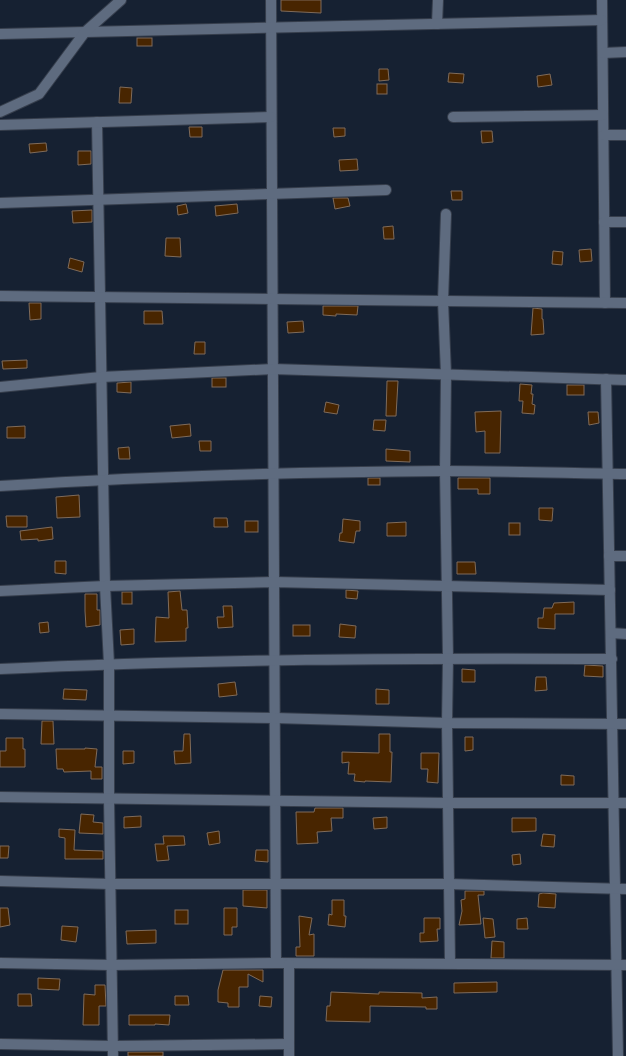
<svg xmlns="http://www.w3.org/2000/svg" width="626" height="1056" viewBox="0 0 626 1056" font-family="'Source Sans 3',sans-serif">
	<rect width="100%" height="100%" fill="#162132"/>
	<g fill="#482500" stroke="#7f6b5a">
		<polygon points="281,0 321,0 321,13 281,11"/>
		<rect x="137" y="38" width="15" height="8"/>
		<polygon points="379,69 388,69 389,80 379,81"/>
		<polygon points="449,73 464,74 463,83 448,82"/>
		<polygon points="550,74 552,85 538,87 537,76"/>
		<rect x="377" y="84" width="10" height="10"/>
		<polygon points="120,87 132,88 131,103 119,103"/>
		<polygon points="189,127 202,127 202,137 190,137"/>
		<polygon points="333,128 345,128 345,136 334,137"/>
		<polygon points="481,131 492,131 493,142 482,143"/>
		<polygon points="46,143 47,151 30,153 29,144"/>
		<polygon points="78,151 91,151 91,164 78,165"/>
		<polygon points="357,159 358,170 340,171 339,160"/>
		<polygon points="451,191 462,191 462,200 452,200"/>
		<polygon points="333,198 348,198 350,206 335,209"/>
		<polygon points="186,204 188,213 178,215 177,206"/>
		<polygon points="237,204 238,213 216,216 215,206"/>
		<polygon points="92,210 92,222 73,223 72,211"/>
		<polygon points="393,226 394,239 384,239 383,227"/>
		<polygon points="166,238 180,238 181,257 165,256"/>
		<polygon points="591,249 592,261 580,262 579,250"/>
		<polygon points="553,251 563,252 562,265 552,264"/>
		<polygon points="70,258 84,262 82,272 68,268"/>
		<polygon points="29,303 41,303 41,319 30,320"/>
		<polygon points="323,306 358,306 357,315 336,314 336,316 323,315"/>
		<polygon points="533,308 542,309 542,319 543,319 544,334 531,335"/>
		<polygon points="144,311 162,311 163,324 144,324"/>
		<polygon points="303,321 304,332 288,333 287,322"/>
		<polygon points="195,342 205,342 205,354 194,354"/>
		<polygon points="27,360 27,368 3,369 2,361"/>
		<rect x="212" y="378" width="14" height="9"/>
		<polygon points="387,381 398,381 396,416 386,416"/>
		<polygon points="131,382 131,393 117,392 117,383"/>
		<polygon points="520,384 532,385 531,394 533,394 532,404 535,405 534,414 522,413 523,401 519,401"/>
		<rect x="567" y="385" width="17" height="10"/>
		<polygon points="326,402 339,405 337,414 324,412"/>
		<polygon points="501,411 500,453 485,453 485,431 476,432 475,412"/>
		<polygon points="588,412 598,412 599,423 589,425"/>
		<polygon points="374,420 386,420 385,431 373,430"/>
		<polygon points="190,424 191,436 172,438 170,426"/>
		<polygon points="25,426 25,438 7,438 7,427"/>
		<polygon points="199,441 211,441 211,451 200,451"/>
		<polygon points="129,447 130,459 119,459 118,448"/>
		<polygon points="386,449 410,451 410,462 386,461"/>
		<rect x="368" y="478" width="12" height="7"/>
		<polygon points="458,478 490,478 490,494 478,494 478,489 458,489"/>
		<polygon points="79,495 80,517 57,518 56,497"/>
		<polygon points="539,508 553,508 552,521 539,520"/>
		<polygon points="6,516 27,516 27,527 7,527"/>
		<polygon points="214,518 227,518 228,527 214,527"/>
		<polygon points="343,519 360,521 360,531 356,531 354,543 339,541 340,533 342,533"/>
		<rect x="245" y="521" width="13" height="11"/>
		<polygon points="406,522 406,536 387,536 387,523"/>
		<rect x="509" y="523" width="11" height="12"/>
		<polygon points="52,527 53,539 38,541 38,539 21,540 20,531"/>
		<polygon points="55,561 66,561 66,574 55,573"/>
		<polygon points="457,562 475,562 476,574 457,574"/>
		<polygon points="346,590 358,591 357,599 346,598"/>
		<polygon points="180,591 182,610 187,610 188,628 186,628 186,641 155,642 156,617 169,618 168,592"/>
		<rect x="122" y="592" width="10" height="12"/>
		<polygon points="85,594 97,594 97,610 100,610 100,625 86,627 85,611"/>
		<polygon points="574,602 574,614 555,614 555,629 538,628 538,618 543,618 544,608 552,608 554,603"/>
		<polygon points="223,606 232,606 233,627 218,628 217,617 224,617"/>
		<polygon points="48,622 49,632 40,633 39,623"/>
		<polygon points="340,624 356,626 355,638 339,637"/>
		<rect x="293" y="625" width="17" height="11"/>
		<polygon points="134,629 134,644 121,645 120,630"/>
		<polygon points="585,665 603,666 603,677 584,676"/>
		<polygon points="462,669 475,670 475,682 462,682"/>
		<polygon points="536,677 546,677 547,690 535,691"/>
		<polygon points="235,682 237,695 219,697 218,684"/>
		<polygon points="64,689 87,690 86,700 63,699"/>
		<polygon points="376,689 389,690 389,704 376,704"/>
		<polygon points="42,721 53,721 54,744 41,744"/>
		<polygon points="184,734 190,734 191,763 175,764 174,751 183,751"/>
		<polygon points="379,734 390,734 390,752 392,752 391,782 365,781 365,782 354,781 355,774 348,774 349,762 342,763 342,752 379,753"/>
		<polygon points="465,737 473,737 473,750 465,751"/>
		<polygon points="6,738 23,738 23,749 25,749 25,767 0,767 0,751 6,751"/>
		<polygon points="85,748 97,749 95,767 102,767 102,779 91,779 91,771 64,772 63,769 57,769 56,749 85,749"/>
		<polygon points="123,751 134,751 134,763 123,764"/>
		<polygon points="421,753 439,753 438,783 427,782 428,769 421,769"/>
		<polygon points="561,775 574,776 574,785 561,785"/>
		<polygon points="315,808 343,808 343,818 331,818 332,831 317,832 318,843 297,844 296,812 314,812"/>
		<polygon points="81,814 94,815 93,822 103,823 103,834 79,833"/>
		<polygon points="141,816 141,827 124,828 124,817"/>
		<polygon points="387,817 387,828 374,829 373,818"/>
		<polygon points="512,818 536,818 536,831 512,832"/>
		<polygon points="59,829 75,830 74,850 103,851 103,859 65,859 65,838 59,837"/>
		<polygon points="219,831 220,843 209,845 207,833"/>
		<polygon points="543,834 555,835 554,847 541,846"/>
		<polygon points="163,836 184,836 185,845 167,846 169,860 157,861 155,844 164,844"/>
		<polygon points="0,846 9,846 8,858 0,858"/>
		<polygon points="256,850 268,850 268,862 255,861"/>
		<polygon points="520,854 521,864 513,865 512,855"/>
		<polygon points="243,890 267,890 267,908 243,906"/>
		<polygon points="465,891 484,891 484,895 478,895 481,924 459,925 462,911 461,900 465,899"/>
		<polygon points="543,893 556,894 555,908 538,907 539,894"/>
		<polygon points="332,900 344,900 344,916 346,916 345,927 328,925 329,914 332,915"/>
		<polygon points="0,908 8,908 10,925 0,927"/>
		<polygon points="224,908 237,908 237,927 232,927 232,935 224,935"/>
		<rect x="175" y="910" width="13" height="14"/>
		<polygon points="299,916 312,918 309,935 314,934 314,956 296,956 296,947 300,947"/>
		<polygon points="424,918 440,918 440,929 437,929 438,941 420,942 420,933 424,933"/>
		<polygon points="483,918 493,919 495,937 485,938"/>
		<polygon points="527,918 528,929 517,929 517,919"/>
		<polygon points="62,926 78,927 76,942 61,940"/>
		<polygon points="156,930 156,943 127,944 126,931"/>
		<polygon points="492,941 504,942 504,958 491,958"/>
		<polygon points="223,970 263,970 263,982 248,974 248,987 239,987 239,1007 228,1007 228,1003 218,1002 218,990"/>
		<polygon points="38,978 60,979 59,990 38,989"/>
		<polygon points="497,982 497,992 454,993 454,983"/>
		<polygon points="95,985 105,985 106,1006 99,1006 99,1025 83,1025 84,994 95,995"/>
		<polygon points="331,992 379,994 379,992 422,993 422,998 437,997 437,1009 426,1009 426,1007 370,1006 370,1022 326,1021 327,1006 330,1006"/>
		<polygon points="18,994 31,994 32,1006 18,1006"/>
		<polygon points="175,996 188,996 189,1005 175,1005"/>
		<polygon points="260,996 272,997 271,1007 259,1006"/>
		<polygon points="129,1015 170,1015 169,1025 155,1024 155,1025 129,1025"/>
		<rect x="128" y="1052" width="35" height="4"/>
	</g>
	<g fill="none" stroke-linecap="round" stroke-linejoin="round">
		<defs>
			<g id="street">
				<polyline points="271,0 276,963"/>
				<polyline points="602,0 605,303"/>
				<polyline points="437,24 438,0"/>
				<polyline points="0,34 602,20"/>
				<polyline points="603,53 626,52"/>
				<polyline points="0,112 39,94 85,32 121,0"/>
				<polyline points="453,117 603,115"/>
				<polyline points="97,122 105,586 109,664 109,799 113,1056"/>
				<polyline points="0,125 271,117"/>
				<polyline points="604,135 626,135"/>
				<polyline points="0,203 386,190"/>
				<polyline points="446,214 443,301 446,374 445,471 448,658 447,723 450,963"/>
				<polyline points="604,222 626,222"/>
				<polyline points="0,296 626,303"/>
				<polyline points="606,379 618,1056"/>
				<polyline points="0,387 101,377 273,369 626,380"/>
				<path d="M 0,486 C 148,476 295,472 443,471 C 504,471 565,473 626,474"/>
				<polyline points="609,556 626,556"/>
				<polyline points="0,591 105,586 274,582 610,590"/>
				<polyline points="611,633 626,634"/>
				<path d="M 0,669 C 204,659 408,658 612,659"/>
				<polyline points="0,714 275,718 447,723 626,724"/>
				<polyline points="0,797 448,803 626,803"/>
				<polyline points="0,881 110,884 449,884 626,889"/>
				<polyline points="0,963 111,965 276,963 626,965"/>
				<polyline points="289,964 289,1056"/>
				<polyline points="0,1044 113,1046 289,1044"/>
			</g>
		</defs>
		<use href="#street" stroke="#363e4c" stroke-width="12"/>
		<use href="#street" stroke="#5e6b7f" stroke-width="10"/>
	</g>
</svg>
